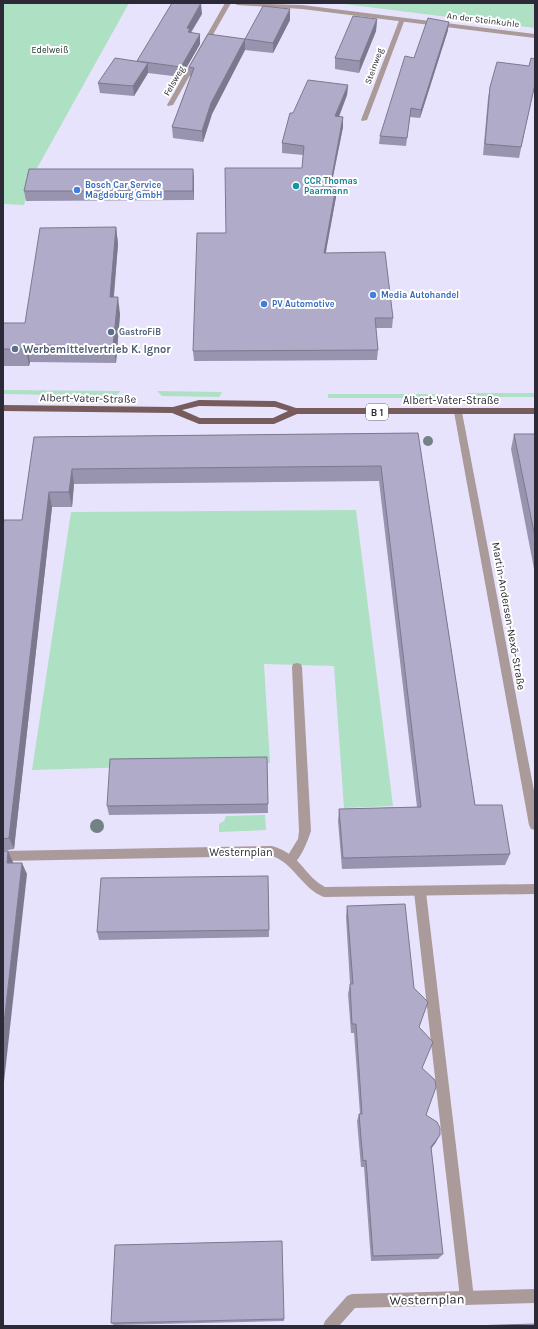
<svg xmlns="http://www.w3.org/2000/svg" width="538" height="1329" viewBox="0 0 538 1329" font-family="Karla,sans-serif">
	<rect width="100%" height="100%" fill="#e8e3fd"/>
	<g fill="#aee0c3">
		<polygon points="3,3 129,3 31,179 24,205 3,204"/>
		<polygon points="336,3 535,3 535,28"/>
		<polygon points="3,390 121,391 115,396 3,394"/>
		<polygon points="157,391 222,392 219,397 162,396"/>
		<polygon points="467,393 535,393 535,397 473,397"/>
		<polygon points="328,394 438,394 434,398 328,398"/>
		<polygon points="356,510 393,806 344,808 334,666 264,664 270,763 32,770 71,512"/>
		<polygon points="265,815 266,830 219,832 219,824 224,821 226,816"/>
	</g>
	<g fill="none" stroke-linecap="round" stroke-linejoin="round">
		<g fill="#ab9a9a" fill-rule="evenodd">
			<polygon points="225,3 231,3 173,105 168,106 167,105"/>
			<polygon points="400,18 405,19 367,120 362,121 361,120"/>
			<path d="M 297,663 L 301,664 L 302,667 L 311,831 C 308,840 300,862 291,865 L 287,864 L 285,860 L 298,839 L 299,831 L 292,667 L 293,664 Z"/>
			<polygon points="420,887 424,888 426,892 474,1298 472,1303 467,1305 462,1303 460,1298 414,892 416,888"/>
		</g>
		<g fill="#ab9a9a" fill-rule="evenodd">
			<polygon points="234,3 302,5 535,34 535,38 302,9 237,5"/>
			<polygon points="458,409 462,412 535,796 535,830 531,829 529,825 454,412"/>
			<path d="M 272,846 C 302,855 302,874 325,887 L 535,884 L 535,894 L 324,897 C 302,889 294,863 272,856 L 3,861 L 3,851 Z"/>
			<polygon points="535,1289 535,1303 355,1308 339,1326 323,1326 325,1321 347,1296 352,1294"/>
		</g>
		<path fill="#785b5c" fill-rule="evenodd" d="M 199,400 L 275,401 L 296,408 L 535,408 L 535,414 L 297,414 L 274,424 L 199,424 L 172,413 L 3,411 L 3,405 L 173,407 ZM 199,406 L 275,407 L 288,411 L 273,418 L 200,418 L 182,410 Z"/>
	</g>
	<g fill="#728285">
		<circle cx="428" cy="441" r="5"/>
		<circle cx="97" cy="826" r="7"/>
	</g>
	<g fill="#9893ae">
		<polygon points="202,14 191,33 200,44 181,77 148,73 134,96 100,93 98,83 137,61"/>
		<polygon points="377,19 376,31 359,73 335,69 335,58"/>
		<polygon points="290,20 273,53 245,50 212,114 203,142 173,138 172,127 190,78 189,67 245,39"/>
		<polygon points="448,30 420,118 410,117 406,146 379,144 380,136 414,58"/>
		<polygon points="535,59 535,92 533,92 519,158 483,155 488,98 490,87 529,66"/>
		<polygon points="348,85 347,95 339,117 343,117 343,127 331,187 336,187 336,197 325,253 393,318 392,328 376,328 378,350 377,360 194,361 193,351 226,233 302,168 303,155 282,153 282,143 293,113"/>
		<polygon points="194,178 194,200 26,201 24,191"/>
		<polygon points="116,227 118,244 114,297 120,314 116,363 30,362 29,366 3,366 3,323 25,323"/>
		<polygon points="418,433 475,805 510,854 505,865 342,869 338,821 339,809 417,807 379,481 74,484 72,507 52,507 14,849 3,851 3,528 22,520 34,437"/>
		<polygon points="514,434 535,434 535,574 511,449"/>
		<polygon points="267,757 268,813 109,815 107,806"/>
		<polygon points="268,876 269,937 99,940 97,932"/>
		<polygon points="347,906 419,1027 426,1115 436,1142 431,1149 443,1254 438,1259 371,1261 364,1167 361,1167 357,1121 359,1114 360,1114 354,1033 351,1033 348,994 350,984 346,917"/>
		<polygon points="284,1319 284,1321 114,1325 111,1323"/>
	</g>
	<g fill="#7c788d">
		<polygon points="201,3 202,14 190,33 190,39 187,28"/>
		<polygon points="290,9 290,20 273,53 273,43"/>
		<polygon points="377,19 376,31 359,73 360,61"/>
		<polygon points="449,22 448,30 420,118 421,110"/>
		<polygon points="200,34 200,44 181,77 181,67"/>
		<polygon points="245,39 245,50 212,114 203,142 202,131 211,103"/>
		<polygon points="148,63 148,73 134,96 133,86"/>
		<polygon points="348,85 347,95 335,126 335,116"/>
		<polygon points="343,117 343,127 329,196 330,187"/>
		<polygon points="193,169 194,178 194,200 193,191"/>
		<polygon points="336,187 336,197 324,263 324,253"/>
		<polygon points="116,227 118,244 112,314 110,297"/>
		<polygon points="118,297 120,314 116,363 113,346"/>
		<polygon points="27,345 30,362 29,366 26,349"/>
		<polygon points="72,469 74,484 72,507 69,492"/>
		<polygon points="49,492 52,507 14,849 9,838"/>
		<polygon points="8,851 13,862 12,874 7,863"/>
		<polygon points="22,863 27,874 3,1091 3,1032"/>
		<polygon points="440,1135 436,1142 427,1154 431,1147"/>
	</g>
	<g fill="#b1abca" stroke="#7c788d">
		<polygon points="172,3 201,3 187,28 190,29 188,32 200,34 181,67 137,61"/>
		<polygon points="263,6 290,9 273,43 245,39 211,103 202,131 172,127 194,68 189,67 208,34 245,39"/>
		<polygon points="353,16 377,19 360,61 335,58"/>
		<polygon points="428,18 449,22 421,110 411,108 407,138 380,136 405,56 414,58"/>
		<polygon points="115,58 148,63 133,86 98,83"/>
		<polygon points="531,58 535,59 535,84 521,147 485,144 490,87 497,62 529,66"/>
		<polygon points="308,80 348,85 335,116 343,117 330,187 336,187 324,253 385,252 393,318 375,318 378,350 193,351 197,233 226,233 225,168 302,168 304,146 282,143 290,113 293,113"/>
		<polygon points="29,169 193,169 193,191 24,191"/>
		<polygon points="116,227 110,297 118,297 113,346 27,345 26,349 3,349 3,323 25,323 40,228"/>
		<polygon points="418,433 475,805 502,805 510,854 343,858 339,809 421,807 381,466 72,469 69,492 49,492 9,838 3,839 3,528 4,520 22,520 34,437"/>
		<polygon points="514,434 535,434 535,537"/>
		<polygon points="267,757 268,804 107,806 110,759"/>
		<polygon points="3,851 8,851 7,863 22,863 3,1032"/>
		<polygon points="268,876 269,930 97,932 101,878"/>
		<polygon points="405,904 414,988 428,1002 419,1027 433,1042 422,1068 435,1080 436,1087 426,1115 437,1122 440,1128 440,1135 431,1147 443,1254 373,1256 366,1160 363,1161 359,1114 362,1114 356,1024 352,1024 350,984 353,984 347,906"/>
		<polygon points="282,1241 284,1319 111,1323 115,1245"/>
		<polygon points="535,1324 535,1326 469,1326"/>
	</g>
	<circle fill="#0f9aa8" stroke="#fff" stroke-width="1.5" cx="296" cy="186" r="4"/>
	<g fill="#3f7fe0" stroke="#fff" stroke-width="1.5">
		<circle cx="77" cy="190" r="4"/>
		<circle cx="373" cy="295" r="4"/>
		<circle cx="264" cy="304" r="4"/>
	</g>
	<g fill="#5c6f8a" stroke="#fff" stroke-width="1.5">
		<circle cx="111" cy="332" r="4"/>
		<circle cx="15" cy="349" r="4"/>
	</g>
	<g text-anchor="middle" stroke-width="4" stroke-linejoin="round" paint-order="stroke">
		<g font-size="9" fill="#2c2a36" stroke="#fff">
			<text transform="translate(483 20) rotate(7)" y="3">An der Steinkuhle</text>
			<text transform="translate(374 66) rotate(-70)" y="3">Steinweg</text>
			<text transform="translate(174 81) rotate(-60)" y="3">Felsweg</text>
		</g>
		<g font-size="9" fill="#123323" stroke="#fff">
			<text x="50" y="53">Edelweiß</text>
		</g>
		<g font-size="9" font-weight="bold" fill="#0d838f" stroke="#fff" text-anchor="start">
			<text x="304" y="184">CCR Thomas<tspan x="304" dy="10">Paarmann</tspan></text>
		</g>
		<g font-size="9" font-weight="bold" fill="#366cbe" stroke="#fff" text-anchor="start">
			<text x="85" y="188">Bosch Car Service<tspan x="85" dy="10">Magdeburg GmbH</tspan></text>
			<text x="381" y="298">Media Autohandel</text>
			<text x="272" y="307">PV Automotive</text>
		</g>
		<g font-size="9" font-weight="bold" fill="#4e5e75" stroke="#fff" text-anchor="start">
			<text x="119" y="335">GastroFiB</text>
		</g>
		<rect fill="#fff" stroke="#6b6a72" stroke-width="1" x="366" y="404" width="22" height="16" rx="3"/>
		<g font-size="10" font-weight="bold" fill="#2c2a36">
			<text x="377" y="416">B 1</text>
		</g>
		<g font-size="11" font-weight="bold" fill="#4e5e75" stroke="#fff" text-anchor="start">
			<text x="23" y="353">Werbemittelvertrieb K. Ignor</text>
		</g>
		<g font-size="11" fill="#2c2a36" stroke="#fff">
			<text transform="translate(88 398) rotate(1)" y="4">Albert-Vater-Straße</text>
			<text x="451" y="404">Albert-Vater-Straße</text>
			<text transform="translate(509 616) rotate(80)" y="4">Martin-Andersen-Nexö-Straße</text>
			<text x="241" y="856">Westernplan</text>
		</g>
		<g font-size="13" fill="#2c2a36" stroke="#fff">
			<text transform="translate(427 1299) rotate(-1)" y="5">Westernplan</text>
		</g>
	</g>
	<rect width="538" height="1329" fill="none" stroke="#2c2a36" stroke-width="8"/>
</svg>
